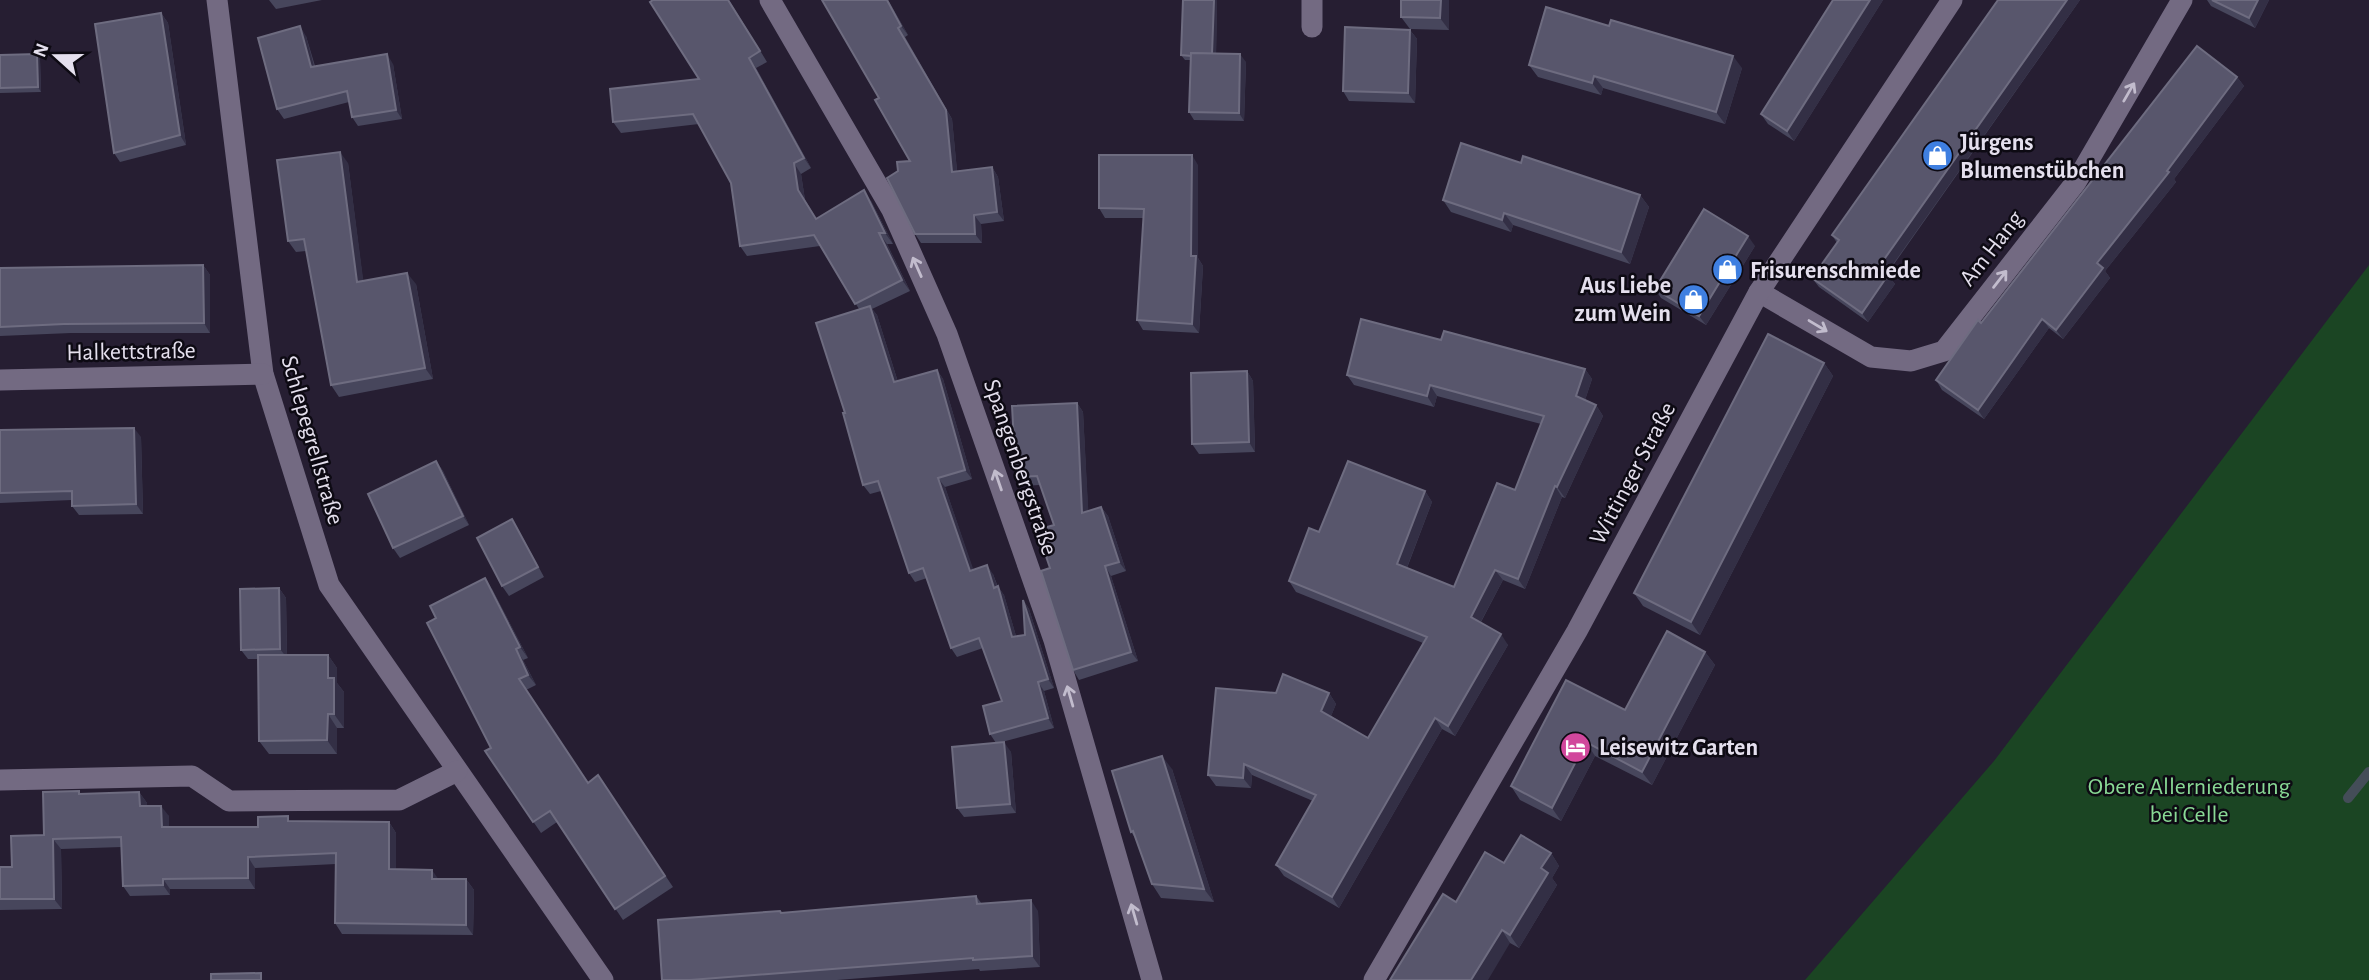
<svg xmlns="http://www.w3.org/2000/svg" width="2369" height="980" viewBox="0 0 2369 980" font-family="'Alegreya Sans',sans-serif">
	<rect width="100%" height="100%" fill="#261e32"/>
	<polygon fill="#1b4523" points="2369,265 2369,980 1805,980 1994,761"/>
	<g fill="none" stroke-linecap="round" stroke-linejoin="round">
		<polyline stroke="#444d58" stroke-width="10" points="2348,798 2369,772"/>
		<g stroke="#736a82" stroke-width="21">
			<polyline points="217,0 263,374 329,585 603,980"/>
			<polyline points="770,0 892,210 947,334 1054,640 1152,980"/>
			<polyline points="1312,27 1312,0"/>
			<polyline points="1759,292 1871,357 1911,361 1944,351 2076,182 2182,0"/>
			<polyline points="0,380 263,374"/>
			<polyline points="0,780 192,776 229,801 399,800 457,771"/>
			<polyline points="1374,980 1577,631 1759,292 1952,0"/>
		</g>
	</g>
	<g fill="#47465c">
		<polygon points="269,0 322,0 276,9"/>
		<polygon points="729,0 767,62 756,68 811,168 801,174 805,200 816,218 871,201 893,244 887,244 910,291 872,309 877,315 898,382 937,370 943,379 972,479 945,487 973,570 993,574 998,587 1004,595 1016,636 1025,635 1023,600 1029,609 1054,688 1044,691 1054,728 998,743 1011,752 1016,813 964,817 957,808 996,743 990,734 1002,701 983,648 957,657 951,648 927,578 915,582 909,573 881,491 870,494 863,485 845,413 859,309 820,246 747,256 740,246 731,183 699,124 621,133 613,122 699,79"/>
		<polygon points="822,0 888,0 908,35 905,37 952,119 957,171 992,167 998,177 1004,221 981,224 982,243 921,243 915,234 898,171 910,161 879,98"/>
		<polygon points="1217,0 1216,54 1246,62 1244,121 1194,120 1189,112 1191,60 1185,60 1181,55"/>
		<polygon points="1449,0 1449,30 1410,29 1401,17"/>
		<polygon points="1833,0 1883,0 1794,141 1768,124 1761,114"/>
		<polygon points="1998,0 2080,0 1887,274 1895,284 1868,322 1819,287 1812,278 1837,243 1832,235"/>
		<polygon points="2207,0 2269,0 2255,28 2211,6"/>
		<polygon points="161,13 168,23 186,145 120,162 114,153"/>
		<polygon points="1410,30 1417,39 1415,103 1349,101 1343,91"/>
		<polygon points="306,36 315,66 393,64 402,119 358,126 352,117 349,102 284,119 277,109"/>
		<polygon points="37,54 40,59 41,92 0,93 0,55"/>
		<polygon points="1529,65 1742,68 1725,124 1603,88 1601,95 1538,77"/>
		<polygon points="2237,77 2244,86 2174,179 2176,182 2105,271 2110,278 2063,339 2049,328 1984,419 1942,390 1936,380"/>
		<polygon points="348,163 363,281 416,284 433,379 339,397 331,385 306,251 296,252 288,241"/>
		<polygon points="1521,163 1640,195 1649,207 1630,264 1513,225 1511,232 1451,212 1443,200"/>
		<polygon points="1198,165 1198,258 1203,266 1199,333 1143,330 1137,320 1144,218 1105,218 1099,208"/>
		<polygon points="1755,246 1706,325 1661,298 1655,289"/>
		<polygon points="203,265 210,275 210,333 71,333 0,336 0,268"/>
		<polygon points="1441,340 1585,369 1592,379 1585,400 1596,405 1603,416 1565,498 1562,497 1525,589 1503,580 1481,622 1508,645 1455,736 1442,729 1339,908 1284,876 1276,865 1313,801 1252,775 1251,788 1216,786 1208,775 1276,693 1329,693 1336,704 1331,716 1368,738 1423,643 1296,592 1289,581 1319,532 1425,491 1432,502 1407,568 1454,587 1515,490 1541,424 1437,396 1434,407 1354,385 1347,375"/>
		<polygon points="1824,363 1833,376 1700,635 1643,606 1634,593"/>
		<polygon points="1247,371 1253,381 1255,452 1199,454 1192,444"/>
		<polygon points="1077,403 1083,412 1088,511 1101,507 1108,516 1126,571 1111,576 1138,661 1079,680 1073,670 1050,568 1054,525 1040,485 1022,486 1016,477"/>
		<polygon points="0,430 141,437 143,514 79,515 72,506 72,500 0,503"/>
		<polygon points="436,461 443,471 469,525 400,558 393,548"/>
		<polygon points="512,519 518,529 544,577 509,596 502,586"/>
		<polygon points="279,588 286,598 287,655 328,655 337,668 337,683 344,692 344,728 337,728 337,754 269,754 259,741 258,659 248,659 241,650"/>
		<polygon points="492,589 528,658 523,660 536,685 526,690 588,783 598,775 673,887 623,920 557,822 541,833 485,751 491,748 436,618"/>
		<polygon points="1705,652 1715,665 1652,785 1595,756 1561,821 1520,800 1511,786 1625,710"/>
		<polygon points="1172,769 1214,902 1161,898 1152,884 1136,839 1131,832"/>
		<polygon points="139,792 147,803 147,806 169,816 169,827 258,827 292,821 389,822 396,833 396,869 439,879 466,879 474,890 473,935 342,934 335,923 336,864 255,868 255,889 170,889 170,895 130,896 123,886 122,847 61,849 62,909 0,910 0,867 12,867 44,835 81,794"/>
		<polygon points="1551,853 1559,866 1552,878 1557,885 1519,948 1510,943 1456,902 1504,863"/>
		<polygon points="976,896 982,904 1038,911 1040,967 980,971 979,969 837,980 662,980 780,911 782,913"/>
	</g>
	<g fill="#332f45">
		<polygon points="887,0 888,0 908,35 901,26"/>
		<polygon points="1214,0 1217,0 1216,61 1212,56"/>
		<polygon points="1441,0 1449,0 1449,30 1440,18"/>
		<polygon points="1870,0 1883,0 1794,141 1787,131"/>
		<polygon points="2067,0 2080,0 1884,277 1878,268"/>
		<polygon points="2258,0 2269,0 2255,28 2249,18"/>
		<polygon points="161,13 168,23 186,145 180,135"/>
		<polygon points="300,26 306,36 317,77 311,67"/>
		<polygon points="898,28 952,119 958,181 952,172"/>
		<polygon points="1410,30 1417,39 1415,103 1408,93"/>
		<polygon points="37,54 40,59 41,92 38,87"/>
		<polygon points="387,54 393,64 402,119 396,110"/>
		<polygon points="1240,54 1246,62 1244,121 1239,113"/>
		<polygon points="1733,56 1742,68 1725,124 1716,112"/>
		<polygon points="749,58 756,68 811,168 804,158"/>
		<polygon points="1594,76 1603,88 1601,95 1592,83"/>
		<polygon points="2237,77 2244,86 2174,179 2176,182 2105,271 2110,278 2063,339 2056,330 2097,263"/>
		<polygon points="340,152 348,163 365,293 357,282"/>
		<polygon points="1192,155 1198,165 1198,258 1203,266 1199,333 1192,324 1191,256"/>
		<polygon points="794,163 801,174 805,200 823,229 798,190"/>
		<polygon points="992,167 998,177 1004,221 997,212"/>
		<polygon points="864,190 871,201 893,244 885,233"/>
		<polygon points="1640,195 1649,207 1630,264 1621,252"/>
		<polygon points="1504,213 1513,225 1511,232 1502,220"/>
		<polygon points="974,215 981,224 982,243 975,234"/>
		<polygon points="879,233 887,244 910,291 902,280"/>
		<polygon points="1748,236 1755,246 1706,325 1699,316"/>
		<polygon points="203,265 210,275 210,333 204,323"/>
		<polygon points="407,273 416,284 433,379 425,368"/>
		<polygon points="1888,275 1895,284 1868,322 1862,313"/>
		<polygon points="870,306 877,315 901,392 894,382"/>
		<polygon points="2042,319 2049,328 1984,419 1978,410"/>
		<polygon points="1824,363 1833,376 1700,635 1691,622"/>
		<polygon points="1585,369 1592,379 1583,406 1576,396"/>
		<polygon points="937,370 943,379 972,479 965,470"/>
		<polygon points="1247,371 1253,381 1255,452 1249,442"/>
		<polygon points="1430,385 1437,396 1434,407 1427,396"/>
		<polygon points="1077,403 1083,412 1089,523 1082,513"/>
		<polygon points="1596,405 1603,416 1565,498 1557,487"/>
		<polygon points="134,428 141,437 143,514 136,504"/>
		<polygon points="436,461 443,471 469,525 463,516"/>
		<polygon points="938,478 945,487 977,580 970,571"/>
		<polygon points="1555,486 1562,497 1525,589 1518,579"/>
		<polygon points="1425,491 1432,502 1404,575 1397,564"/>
		<polygon points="1101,507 1108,516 1126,571 1119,562"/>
		<polygon points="987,565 993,574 1001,597 994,588"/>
		<polygon points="1105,566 1111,576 1138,661 1131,652"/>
		<polygon points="1495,570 1503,580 1478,627 1471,617"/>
		<polygon points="485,578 492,589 528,658 520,647"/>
		<polygon points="998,586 1004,595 1019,646 1012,637"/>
		<polygon points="279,588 286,598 287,658 280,649"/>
		<polygon points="1023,600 1029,609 1054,688 1048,679"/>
		<polygon points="1501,634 1508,645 1455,736 1448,726"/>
		<polygon points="516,649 523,660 536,685 528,675"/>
		<polygon points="1705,652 1715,665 1652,785 1642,772"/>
		<polygon points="328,655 337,668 337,683 344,692 344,728 334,714 328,678"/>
		<polygon points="1038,682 1044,691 1054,728 1048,718"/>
		<polygon points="1329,693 1336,704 1329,721 1321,711"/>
		<polygon points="328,714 337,728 337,754 327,740"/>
		<polygon points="1435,718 1442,729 1339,908 1332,897"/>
		<polygon points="1004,742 1011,752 1016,813 1010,804"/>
		<polygon points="1586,742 1595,756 1561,821 1552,808"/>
		<polygon points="1162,756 1172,769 1214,902 1204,889"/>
		<polygon points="1244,764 1252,775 1251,788 1243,778"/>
		<polygon points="139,792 147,803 147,817 140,806"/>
		<polygon points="161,806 169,816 169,838 162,827"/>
		<polygon points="389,822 396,833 396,880 389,869"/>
		<polygon points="53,839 61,849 62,909 54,899"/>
		<polygon points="1551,853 1559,866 1552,878 1557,885 1519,948 1510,935 1541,868"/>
		<polygon points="248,857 255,868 255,889 248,878"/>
		<polygon points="432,870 439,880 432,879"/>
		<polygon points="163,879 170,889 170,895 163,885"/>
		<polygon points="466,879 474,890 473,935 466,925"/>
		<polygon points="1031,900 1038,911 1040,967 1032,956"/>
		<polygon points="1502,930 1510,943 1488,980 1471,980"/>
	</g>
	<g fill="#58566c" stroke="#6e6c80" stroke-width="2">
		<polygon points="653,0 728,0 760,51 749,58 804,158 794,163 798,190 816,219 864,190 885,233 879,233 902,280 855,304 814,235 740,246 731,183 693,114 613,122 610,89 699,79 650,2"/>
		<polygon points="822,0 887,0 901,26 898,28 946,110 952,172 992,167 997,212 974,215 975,234 915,234 887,178 898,171 897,162 910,161 875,100 879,98"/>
		<polygon points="1183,0 1214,0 1212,54 1191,53 1191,56 1181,55"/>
		<polygon points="1401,0 1441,0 1440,18 1401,17"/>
		<polygon points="1833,0 1870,0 1787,131 1761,114"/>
		<polygon points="1998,0 2067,0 1878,268 1888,275 1862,313 1812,278 1839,240 1832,235"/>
		<polygon points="2212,0 2258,0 2249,18"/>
		<polygon points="1546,7 1609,26 1611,20 1733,56 1716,112 1594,76 1592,83 1529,65"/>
		<polygon points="161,13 180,135 114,153 95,24"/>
		<polygon points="300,26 311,67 387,54 396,110 352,117 347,91 277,109 258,38"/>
		<polygon points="1345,27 1410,30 1408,93 1343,91"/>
		<polygon points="2197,46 2237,77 2167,171 2169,172 2097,263 2103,268 2056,330 2042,319 1978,410 1936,380 1978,320 1981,323"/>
		<polygon points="1191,53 1240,54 1239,113 1189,112"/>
		<polygon points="37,54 38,87 0,88 0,55"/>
		<polygon points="1461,143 1521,163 1523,156 1640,195 1621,252 1504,213 1502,220 1443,200"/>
		<polygon points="340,152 357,282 407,273 425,368 331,385 304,239 288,241 277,160"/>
		<polygon points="1099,155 1192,155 1191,256 1196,256 1192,324 1137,320 1144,209 1099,208"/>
		<polygon points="1704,209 1748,236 1699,316 1655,289"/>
		<polygon points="203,265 204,323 64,324 0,327 0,268"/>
		<polygon points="870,306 894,382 937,370 965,470 938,478 970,571 987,565 994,588 998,586 1012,637 1025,635 1023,600 1048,679 1038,682 1048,718 990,734 983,706 1002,701 979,638 951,648 923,568 909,573 878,481 863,485 843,413 845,413 816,323"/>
		<polygon points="1361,319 1441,340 1444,331 1585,369 1576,396 1596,405 1557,487 1555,486 1518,579 1495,570 1471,617 1501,634 1448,726 1435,718 1332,897 1276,865 1316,795 1244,764 1243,778 1208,775 1216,688 1276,693 1283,674 1329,693 1321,711 1368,738 1427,637 1289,581 1309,528 1319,532 1348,461 1425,491 1397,564 1454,587 1497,483 1515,490 1544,416 1430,385 1427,396 1347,375"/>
		<polygon points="1768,334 1824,363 1691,622 1634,593"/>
		<polygon points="1247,371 1249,442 1192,444 1191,373"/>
		<polygon points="1077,403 1082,513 1101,507 1119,562 1105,566 1131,652 1073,670 1041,571 1050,568 1037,530 1054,525 1037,476 1016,477 1012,406"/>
		<polygon points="134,428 136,504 72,506 72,491 0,493 0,430"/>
		<polygon points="436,461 463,516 393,548 368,494"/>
		<polygon points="512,519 538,567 502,586 477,538"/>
		<polygon points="485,578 520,647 516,649 528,675 519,679 588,783 598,775 665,876 615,909 550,811 533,822 485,751 491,748 427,623 436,618 430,606"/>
		<polygon points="279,588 280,649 241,650 240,589"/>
		<polygon points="1667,631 1705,652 1642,772 1586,742 1552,808 1511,786 1566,680 1625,710"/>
		<polygon points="258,655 328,655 328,678 334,678 334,714 328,714 327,740 259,741"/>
		<polygon points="1004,742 1010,804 957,808 952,747"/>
		<polygon points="1162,756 1204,889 1152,884 1133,831 1131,832 1112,771"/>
		<polygon points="79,791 79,794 139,792 140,806 161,806 162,827 258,827 258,817 288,816 288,821 389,822 389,869 432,870 432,879 466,879 466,925 335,923 336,853 248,857 248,878 163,879 163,885 123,886 121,837 53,839 54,899 0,899 0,867 12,867 11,836 44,835 43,792"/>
		<polygon points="1521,835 1551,853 1541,868 1548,873 1510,935 1502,930 1471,980 1390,980 1443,894 1456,902 1485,852 1504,863"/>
		<polygon points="976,896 977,904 1031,900 1032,956 973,960 973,958 690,980 662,980 658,920 780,911 781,913"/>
		<polygon points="261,973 261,980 211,980 211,974"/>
	</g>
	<defs><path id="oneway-shaft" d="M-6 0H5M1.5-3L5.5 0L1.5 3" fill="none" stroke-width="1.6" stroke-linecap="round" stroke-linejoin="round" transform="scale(1.75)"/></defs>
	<g stroke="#c2bccd">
		<use href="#oneway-shaft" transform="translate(2129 92) rotate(-60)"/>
		<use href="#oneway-shaft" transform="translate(917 267) rotate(-114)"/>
		<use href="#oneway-shaft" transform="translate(2000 279) rotate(-52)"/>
		<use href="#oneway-shaft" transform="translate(1818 326) rotate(31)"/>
		<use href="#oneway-shaft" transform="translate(998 480) rotate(-109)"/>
		<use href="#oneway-shaft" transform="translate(1070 696) rotate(-106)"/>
		<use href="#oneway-shaft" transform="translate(1134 914) rotate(-106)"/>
	</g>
	<defs>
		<symbol id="shop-disc" viewBox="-11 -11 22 22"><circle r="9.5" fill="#3f7fe0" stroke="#0d0a13"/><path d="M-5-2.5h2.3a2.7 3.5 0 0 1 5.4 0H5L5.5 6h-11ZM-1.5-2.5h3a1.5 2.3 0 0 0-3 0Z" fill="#fff"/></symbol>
		<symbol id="hotel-disc" viewBox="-11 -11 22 22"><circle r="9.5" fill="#d1479c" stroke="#0d0a13"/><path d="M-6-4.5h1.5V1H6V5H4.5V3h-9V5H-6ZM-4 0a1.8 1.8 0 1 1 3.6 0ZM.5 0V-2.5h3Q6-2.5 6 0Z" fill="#fff"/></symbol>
	</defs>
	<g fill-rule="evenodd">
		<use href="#shop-disc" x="1920" y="138" width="35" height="35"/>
		<use href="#shop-disc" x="1710" y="252" width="35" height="35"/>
		<use href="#shop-disc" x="1676" y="282" width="35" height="35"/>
		<use href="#hotel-disc" x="1558" y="730" width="35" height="35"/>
	</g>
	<g text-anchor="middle" stroke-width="5" stroke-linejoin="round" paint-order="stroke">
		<g font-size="24" font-weight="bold" fill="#e4dfed" stroke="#0d0a13" text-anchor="start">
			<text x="1960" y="150">Jürgens<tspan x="1960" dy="28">Blumenstübchen</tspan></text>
			<text x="1750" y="278">Frisurenschmiede</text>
			<text x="1671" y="293" text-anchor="end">Aus Liebe<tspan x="1671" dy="28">zum Wein</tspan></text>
			<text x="1599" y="755">Leisewitz Garten</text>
		</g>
		<g font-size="24" fill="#e4dfed" stroke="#0d0a13">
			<text transform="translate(1991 248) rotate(-52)" y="8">Am Hang</text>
			<text transform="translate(131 351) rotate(-1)" y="8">Halkettstraße</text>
			<text transform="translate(313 440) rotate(74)" y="8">Schlepegrellstraße</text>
			<text transform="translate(1021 467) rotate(71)" y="8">Spangenbergstraße</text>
			<text transform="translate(1632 473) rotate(-62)" y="8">Wittinger Straße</text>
		</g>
		<g font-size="24" fill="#89d995" stroke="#0d0a13">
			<text x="2189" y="794">Obere Allerniederung<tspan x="2189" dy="28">bei Celle</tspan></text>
		</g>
	</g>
	<g transform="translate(56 56) rotate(291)" stroke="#0d0a13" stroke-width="5" paint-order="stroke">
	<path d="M0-5L12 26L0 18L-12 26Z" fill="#e4dfed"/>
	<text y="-10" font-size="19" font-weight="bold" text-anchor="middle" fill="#e4dfed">N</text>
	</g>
</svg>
